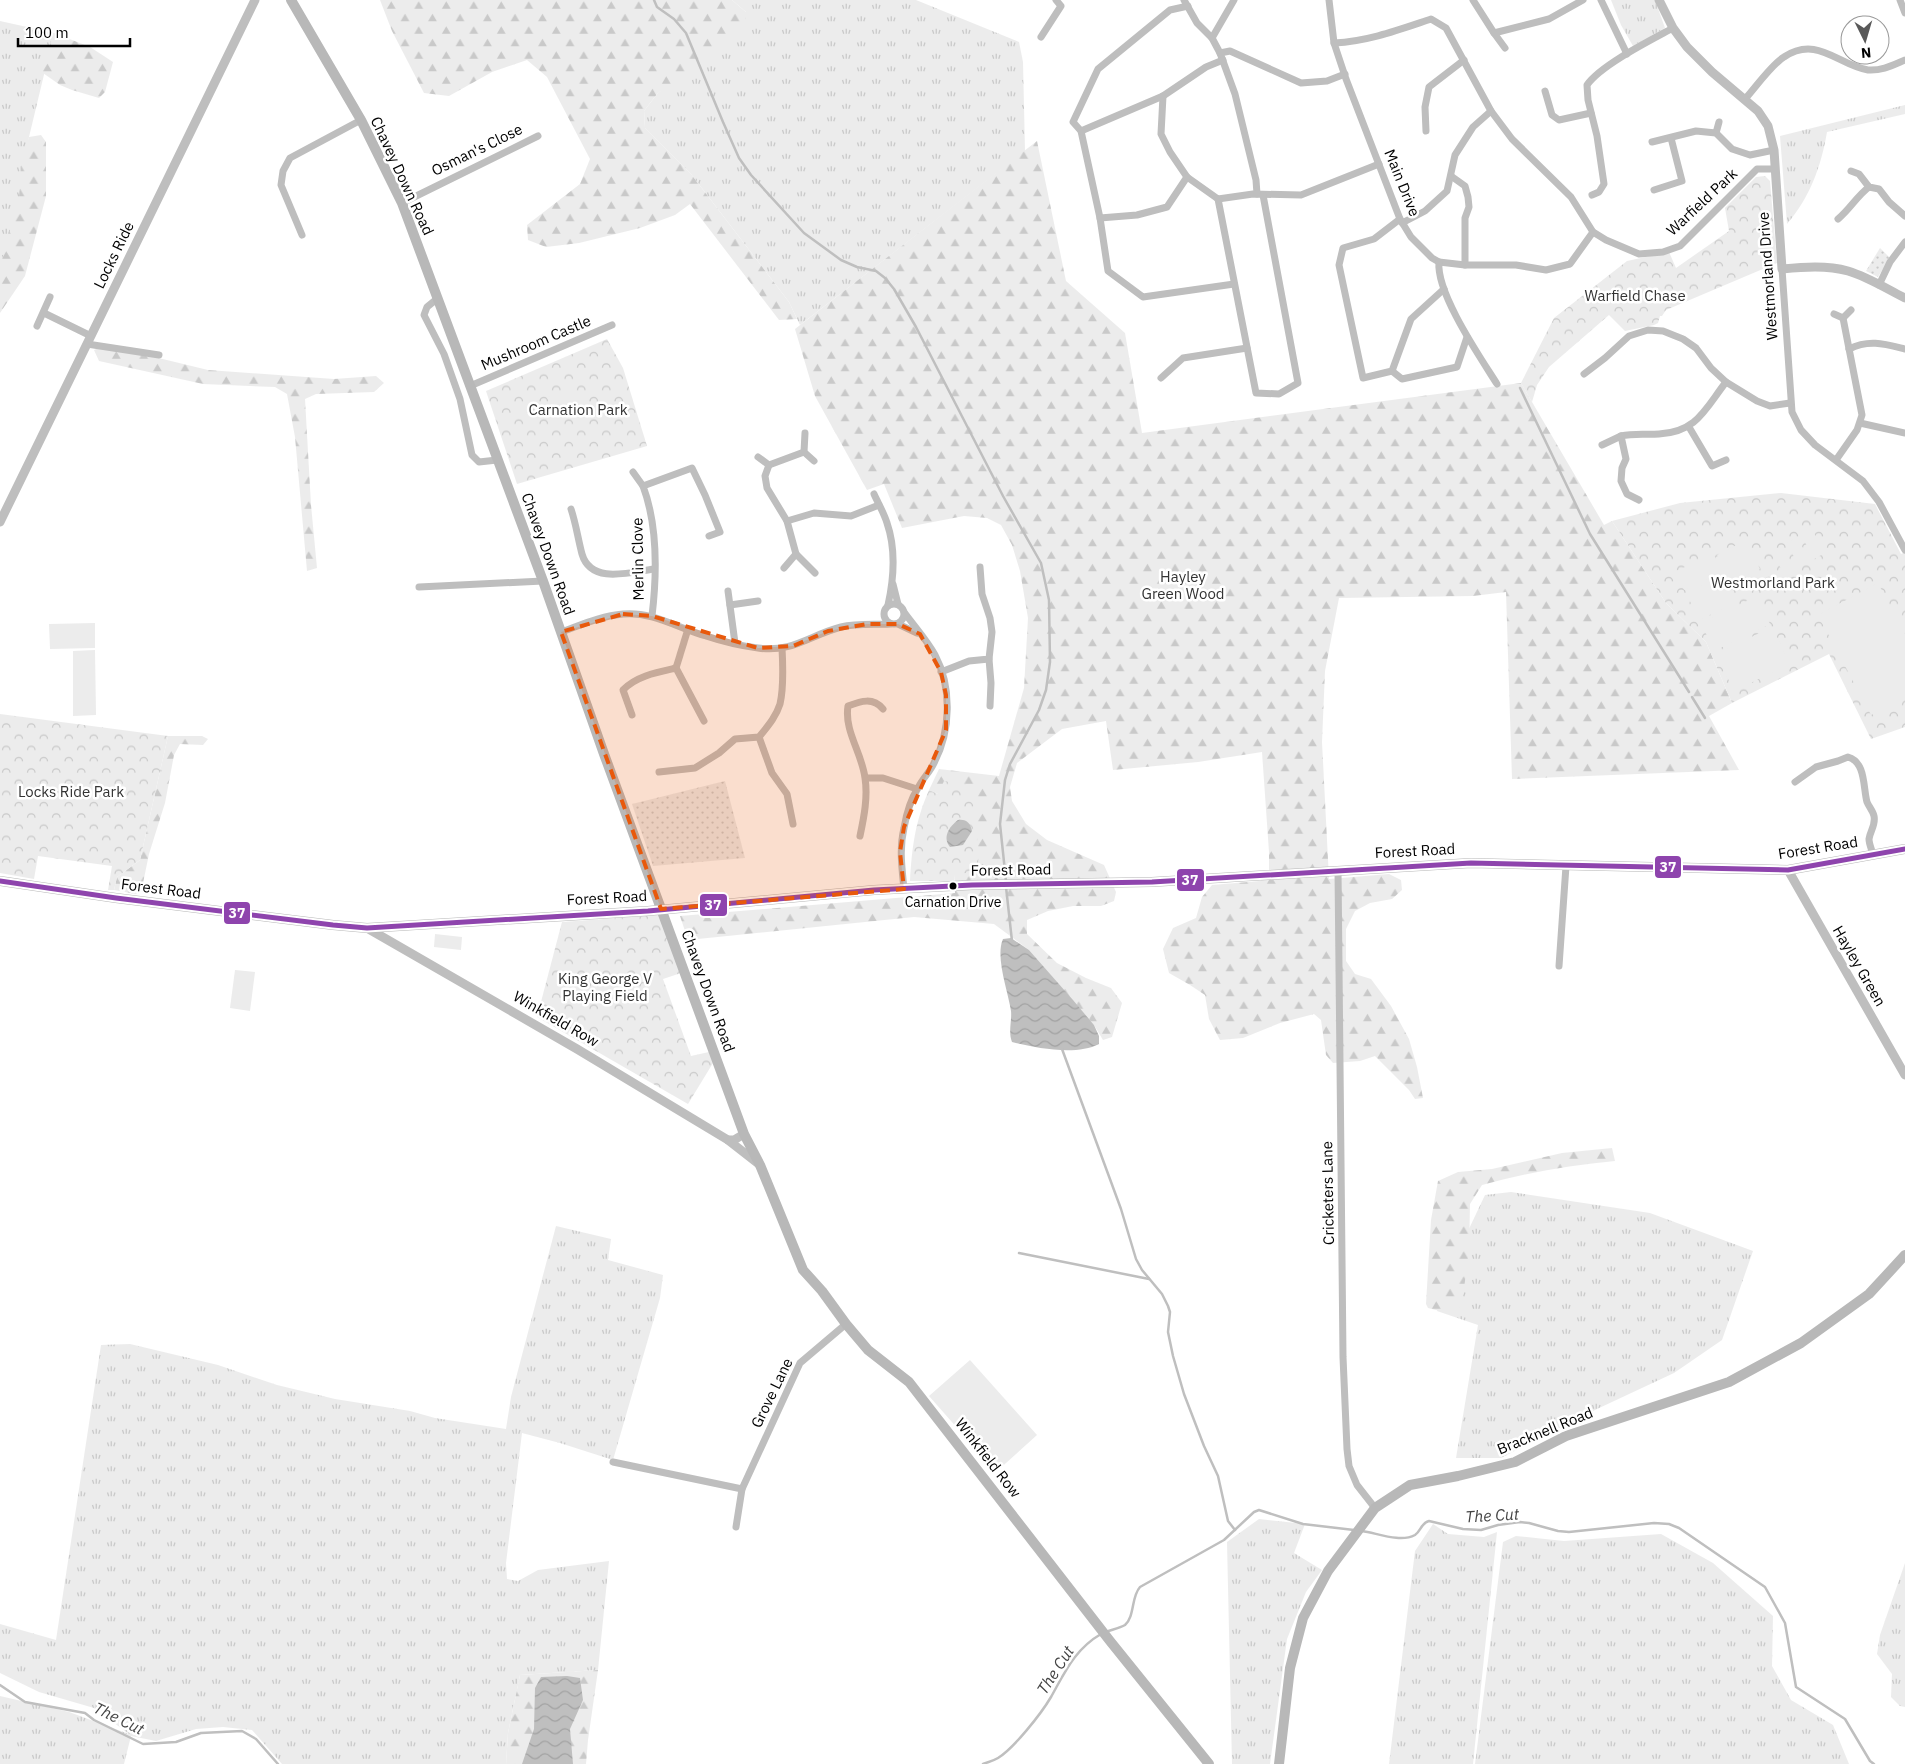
<svg xmlns="http://www.w3.org/2000/svg" width="1905" height="1764" viewBox="0 0 1905 1764" font-family="'IBM Plex Sans',sans-serif">
	<defs>
		<pattern id="grass-tufts" width="24" height="20" patternUnits="userSpaceOnUse" patternTransform="scale(1.25)"><rect width="24" height="20" fill="#ececec"/><path d="M3 7l-1-3M5 7V3M7 7l1-3M15 17l-1-3M17 17v-4M19 17l1-3" fill="none" stroke="#c9c9c9"/></pattern>
		<pattern id="forest-firs" width="22" height="20" patternUnits="userSpaceOnUse" patternTransform="scale(1.25)"><rect width="22" height="20" fill="#ececec"/><path d="M5 1l3.5 6h-7zM16 11l3.5 6h-7z" fill="#c9c9c9"/></pattern>
		<pattern id="park-crowns" width="20" height="18" patternUnits="userSpaceOnUse" patternTransform="scale(1.25)"><rect width="20" height="18" fill="#ececec"/><path d="M2 6a3 3 0 1 1 6 0M12 15a3 3 0 1 1 6 0" fill="none" stroke="#c9c9c9"/></pattern>
		<pattern id="garden-dots" width="8" height="8" patternUnits="userSpaceOnUse" patternTransform="scale(1.25)"><rect width="8" height="8" fill="#ececec"/><path d="M2 2h.1M6 6h.1" fill="none" stroke="#c9c9c9" stroke-width="1.8" stroke-linecap="round"/></pattern>
		<pattern id="water-waves" width="16" height="10" patternUnits="userSpaceOnUse" patternTransform="scale(1.25)"><rect width="16" height="10" fill="#bfbfbf"/><path d="M0 5q4-4 8 0t8 0" fill="none" stroke="#a2a2a2"/></pattern>
	</defs>
	<rect width="100%" height="100%" fill="#fff"/>
	<g fill="url(#grass-tufts)">
		<polygon points="732,0 916,0 1019,42 1023,62 1025,151 800,325 789,302 691,174 645,128 644,111 657,94 746,12"/>
		<polygon points="1611,0 1655,0 1665,28 1633,46 1621,25"/>
		<polygon points="0,21 54,33 29,137 5,286 0,293"/>
		<path d="M 1905,105 L 1905,114 L 1827,132 C 1821,167 1810,197 1787,224 L 1780,136 Z"/>
		<polygon points="1511,1192 1650,1213 1753,1251 1722,1340 1674,1373 1597,1409 1501,1458 1456,1458 1478,1325 1437,1311 1458,1252 1485,1195"/>
		<polygon points="556,1226 611,1239 608,1260 663,1275 660,1298 613,1460 560,1443 522,1433 506,1563 507,1579 518,1581 538,1570 609,1561 598,1670 520,1675 508,1733 506,1764 282,1764 252,1730 223,1727 196,1729 156,1741 131,1736 124,1764 0,1764 0,1696 69,1712 129,1734 94,1708 39,1692 0,1673 0,1624 56,1640 101,1345 130,1344 218,1365 277,1385 335,1399 410,1411 435,1418 506,1429 511,1397"/>
		<polygon points="1259,1519 1305,1524 1294,1553 1322,1570 1306,1592 1287,1639 1270,1764 1232,1764 1227,1542"/>
		<polygon points="1433,1524 1448,1534 1484,1537 1497,1532 1473,1764 1389,1764 1415,1551"/>
		<polygon points="1661,1534 1713,1563 1773,1616 1772,1666 1791,1700 1833,1725 1849,1764 1475,1764 1503,1542 1516,1536 1564,1541"/>
		<polygon points="1905,1563 1905,1707 1900,1706 1891,1697 1892,1674 1877,1654 1880,1635"/>
	</g>
	<g fill="url(#forest-firs)">
		<polygon points="380,0 732,0 746,12 745,28 657,94 644,111 645,128 691,174 789,302 797,319 779,320 690,204 675,215 640,228 579,243 546,247 528,240 527,225 580,184 590,159 547,77 527,60 492,72 449,96 424,93 392,31"/>
		<polygon points="54,33 90,47 113,62 105,92 99,98 72,90 60,85 43,73 42,67"/>
		<polygon points="41,135 46,142 46,196 25,276 0,313 0,267 19,197 22,160 29,137"/>
		<polygon points="1037,141 1066,281 1125,333 1142,433 1521,383 1604,525 1612,521 1666,603 1706,642 1732,703 1709,716 1739,770 1512,779 1506,592 1473,596 1339,598 1325,671 1322,742 1329,879 1389,874 1401,880 1402,890 1392,899 1370,903 1355,911 1346,929 1346,961 1355,974 1371,979 1391,1006 1409,1039 1417,1067 1423,1098 1415,1099 1409,1090 1375,1056 1360,1061 1333,1063 1326,1055 1321,1020 1314,1014 1280,1023 1243,1038 1220,1040 1209,1019 1205,995 1190,985 1169,973 1163,949 1173,928 1196,918 1202,897 1212,885 1260,881 1269,875 1269,852 1262,752 1198,762 1113,770 1106,721 1062,729 1017,763 1010,787 1012,801 1026,824 1047,840 1104,865 1116,892 1114,901 1101,906 1073,906 1048,911 1027,920 1027,934 1057,963 1086,978 1111,988 1122,1003 1112,1037 1103,1040 1094,1025 1029,950 994,924 914,917 688,940 680,916 955,893 954,874 938,794 929,790 939,769 999,776 1024,688 1028,618 1020,571 1012,545 1001,525 987,518 964,516 902,528 884,484 867,490 815,396 795,329"/>
		<polygon points="105,345 208,370 334,379 376,376 384,383 374,392 316,394 305,399 311,505 317,568 307,571 295,437 287,394 275,387 203,384 99,361 94,350"/>
		<polygon points="168,736 202,736 208,739 203,745 180,744 174,755 165,803 149,854 142,888 136,894 114,890 117,877 140,860"/>
		<path d="M 1612,1148 L 1615,1161 C 1570,1165 1526,1173 1482,1185 L 1470,1204 L 1469,1252 L 1464,1288 L 1459,1308 L 1444,1312 L 1428,1308 L 1426,1304 L 1431,1220 L 1438,1181 L 1458,1172 L 1492,1169 L 1562,1153 Z"/>
		<polygon points="598,1670 588,1740 586,1764 506,1764 508,1733 520,1675"/>
	</g>
	<g fill="url(#park-crowns)">
		<polygon points="1765,176 1770,181 1777,263 1666,310 1662,316 1660,316 1658,323 1654,325 1625,331 1609,315 1549,367 1537,385 1532,402 1521,383 1554,318 1627,261 1669,252 1676,268 1729,231 1725,208 1756,177"/>
		<polygon points="607,339 623,368 647,446 517,484 486,391"/>
		<polygon points="1781,493 1875,504 1901,554 1905,552 1905,727 1871,739 1829,654 1732,703 1706,642 1666,603 1612,521 1680,503"/>
		<polygon points="0,714 168,736 140,860 117,877 114,890 108,890 112,866 38,856 34,879 0,873"/>
		<path d="M 944,781 L 974,785 L 979,872 L 954,874 L 954,881 L 910,881 C 912,847 915,822 929,790 L 938,794 Z"/>
		<polygon points="659,915 681,973 663,979 691,1056 709,1052 713,1063 688,1104 537,1017 562,922"/>
	</g>
	<g fill="url(#garden-dots)">
		<polygon points="1880,248 1890,258 1878,277 1866,271"/>
		<polygon points="725,781 745,858 653,866 632,804"/>
	</g>
	<g fill="#ececec">
		<polygon points="572,388 578,404 553,413 547,397"/>
		<polygon points="1812,529 1825,553 1814,559 1801,535"/>
		<polygon points="1797,537 1810,561 1799,567 1787,543"/>
		<polygon points="1746,540 1760,569 1731,583 1717,555"/>
		<polygon points="1782,546 1795,569 1784,575 1772,551"/>
		<polygon points="1714,554 1722,572 1684,590 1676,571"/>
		<polygon points="1724,575 1737,602 1699,620 1686,593"/>
		<polygon points="1878,583 1905,634 1905,698 1871,715 1818,615"/>
		<polygon points="1757,596 1770,624 1714,651 1701,623"/>
		<polygon points="95,623 95,648 50,649 49,624"/>
		<polygon points="1772,627 1790,664 1734,691 1716,654"/>
		<polygon points="95,650 96,715 73,716 73,651"/>
		<polygon points="435,934 462,937 461,950 434,947"/>
		<polygon points="235,970 255,972 250,1011 230,1008"/>
		<polygon points="970,1360 1037,1435 996,1472 929,1396"/>
	</g>
	<g fill="url(#water-waves)">
		<path d="M 958,820 C 967,819 970,823 972,831 L 963,845 L 950,847 C 942,837 949,827 958,820 Z"/>
		<path d="M 1011,938 L 1029,950 L 1073,1000 L 1094,1025 L 1099,1036 L 1099,1044 C 1076,1056 1036,1048 1012,1042 C 1008,1032 1012,1021 1011,1011 C 1008,991 995,957 1003,939 Z"/>
		<polygon points="567,1676 580,1678 583,1700 570,1729 573,1764 522,1764 534,1729 535,1688 541,1677"/>
	</g>
	<g fill="none" stroke-linecap="round" stroke-linejoin="round">
		<g stroke="#bfbfbf" stroke-width="2.5">
			<polyline points="654,0 657,7 674,19 686,33 723,122 739,158 751,175 804,233 841,260 857,267 876,271 885,278 894,289 916,327 1003,496 1041,563 1049,600 1050,662 1046,690 1039,710 1010,764 1005,780 1000,824 1006,881"/>
			<polyline points="1520,388 1590,534 1689,692"/>
			<polyline points="1692,697 1705,718"/>
			<polyline points="1006,887 1012,941"/>
			<polyline points="1062,1049 1121,1209 1136,1259 1142,1270 1162,1294 1168,1306 1170,1312 1168,1332 1173,1356 1184,1394 1204,1446 1218,1476 1228,1521 1235,1530"/>
			<polyline points="1019,1253 1149,1279"/>
			<path d="M 1362,1531 C 1377,1533 1400,1543 1415,1535 C 1421,1531 1421,1523 1429,1521 L 1463,1529 L 1481,1530 L 1498,1525 L 1520,1522 L 1529,1523 L 1558,1531 L 1569,1532 L 1654,1523 L 1669,1524 L 1679,1528 L 1765,1587 L 1785,1623 L 1796,1687 L 1845,1719 L 1870,1761 L 1874,1764"/>
			<path d="M 1106,1632 C 1111,1630 1120,1628 1125,1625 C 1135,1616 1131,1597 1140,1587 L 1224,1540 L 1254,1512 L 1259,1510 L 1303,1524 L 1354,1530"/>
			<polyline points="0,1685 25,1702 85,1713 94,1720 143,1744 176,1742 201,1733 242,1731 256,1739 278,1764"/>
			<path d="M 983,1764 C 988,1762 993,1761 998,1758 C 1014,1748 1041,1714 1051,1697 C 1065,1672 1075,1649 1101,1634"/>
		</g>
		<g stroke="#bebebe" stroke-width="7">
			<polyline points="1184,0 1197,23 1212,38 1220,53 1235,94 1256,180 1257,194"/>
			<polyline points="1329,0 1334,43 1346,79 1400,219 1411,237 1432,258 1439,262 1465,265 1516,265 1546,270 1570,264 1593,232"/>
			<polyline points="1473,0 1494,33 1549,19 1583,0"/>
			<polyline points="1601,0 1627,54"/>
			<polyline points="1900,0 1905,13"/>
			<polyline points="1188,6 1170,10 1098,69 1073,122 1081,131 1100,218 1108,271 1143,297 1234,284"/>
			<polyline points="1494,33 1505,48"/>
			<polyline points="1041,37 1061,6 1056,0"/>
			<polyline points="1212,38 1234,0"/>
			<path d="M 1334,43 C 1369,41 1398,30 1431,19 L 1446,28 L 1491,111 L 1512,139 L 1571,197 L 1593,232 L 1606,240 L 1639,254 L 1663,252 L 1680,246 L 1757,169 L 1775,169"/>
			<polyline points="1220,53 1230,51 1301,83 1327,81 1345,74"/>
			<polyline points="1545,91 1552,115 1559,120 1591,113"/>
			<polyline points="1163,96 1161,134 1170,152 1187,177 1218,199 1253,194 1301,195 1379,164"/>
			<path d="M 1745,99 C 1755,88 1772,64 1784,57 C 1817,35 1838,65 1868,70 C 1882,71 1893,65 1905,60"/>
			<polyline points="1081,131 1163,96 1206,67 1223,60"/>
			<polyline points="1426,131 1425,107 1429,87 1464,60"/>
			<polyline points="1716,133 1719,122"/>
			<polyline points="1652,142 1696,131 1716,133 1732,149 1750,155 1774,150"/>
			<polyline points="1851,171 1859,174 1869,187 1879,189 1889,202 1905,216"/>
			<polyline points="1451,176 1465,186 1468,197 1469,207 1465,218 1465,265"/>
			<polyline points="1654,190 1682,181 1671,138"/>
			<path d="M 1592,195 L 1599,192 L 1604,184 L 1597,136 L 1588,100 L 1587,85 C 1601,65 1651,40 1673,28"/>
			<polyline points="1218,199 1256,393 1279,394 1298,383 1263,195"/>
			<polyline points="402,203 538,136"/>
			<polyline points="1100,218 1137,215 1167,207 1187,177"/>
			<polyline points="1400,219 1374,239 1343,248 1339,265 1363,378 1392,371 1411,319 1444,289"/>
			<path d="M 1838,219 C 1850,209 1857,196 1869,187"/>
			<polyline points="1402,223 1425,211 1447,191 1455,155 1473,127 1491,111"/>
			<polyline points="302,235 281,185 283,171 290,158 361,120"/>
			<path d="M 1439,262 C 1436,293 1480,357 1497,384"/>
			<polyline points="1782,269 1792,412 1801,430 1815,445 1863,481 1879,502 1905,550"/>
			<polyline points="1879,285 1890,262 1905,242"/>
			<polyline points="438,298 427,307 424,315 444,354 460,399 472,455 479,462 497,460"/>
			<polyline points="44,313 91,336"/>
			<polyline points="1834,314 1843,318 1851,310"/>
			<polyline points="37,326 50,297"/>
			<polyline points="87,344 159,355"/>
			<path d="M 1849,349 C 1869,339 1885,344 1905,349"/>
			<polyline points="1392,371 1402,379 1457,367 1467,337"/>
			<polyline points="1584,374 1605,358 1629,336 1648,330 1663,331 1683,339 1696,348 1711,368 1726,382 1757,401 1770,406 1790,403"/>
			<polyline points="1161,378 1183,358 1247,348"/>
			<polyline points="470,386 612,325"/>
			<polyline points="1860,423 1905,433"/>
			<polyline points="1689,427 1712,466 1726,460"/>
			<polyline points="805,433 804,452 814,461"/>
			<polyline points="1602,445 1621,436"/>
			<polyline points="758,457 769,465 765,476 767,488 787,521 796,554"/>
			<polyline points="1836,460 1857,430 1862,415 1843,318"/>
			<polyline points="769,465 804,452"/>
			<polyline points="633,472 643,486"/>
			<path d="M 874,494 C 878,503 884,513 887,523 C 896,549 894,578 888,605"/>
			<path d="M 1639,500 L 1627,494 L 1621,481 L 1622,468 L 1626,459 L 1621,436 C 1634,433 1646,435 1659,434 C 1697,432 1705,409 1726,382"/>
			<path d="M 571,509 C 576,524 578,539 582,554 C 591,585 631,572 654,569"/>
			<polyline points="787,521 814,513 851,516 879,505"/>
			<polyline points="784,568 796,554 815,573"/>
			<polyline points="893,584 898,604"/>
			<polyline points="419,587 543,581"/>
			<polyline points="728,591 735,643"/>
			<circle cx="894" cy="614" r="10"/>
			<polyline points="730,605 758,601"/>
			<path d="M 904,612 C 914,626 927,640 935,655 C 952,687 951,731 934,763 C 930,772 922,779 918,788 C 911,799 906,816 904,828 C 899,849 902,868 904,889"/>
			<path d="M 652,616 C 657,574 658,526 643,486 L 692,468 L 705,495 L 720,532 L 709,536"/>
			<polyline points="898,624 917,633"/>
			<path d="M 561,632 C 581,625 601,616 623,614 C 652,611 678,628 706,636 C 721,641 742,646 758,648 C 792,653 810,635 841,627 C 857,623 874,625 890,624"/>
			<polyline points="989,659 991,683 990,706"/>
			<polyline points="676,668 688,629"/>
			<polyline points="941,672 969,661 989,659 992,632 990,618 982,594 980,567"/>
			<path d="M 632,715 L 623,690 C 636,676 658,672 676,668 L 704,721"/>
			<polyline points="759,737 772,773 787,794 793,824"/>
			<path d="M 659,772 L 695,768 L 719,753 L 735,739 L 759,737 C 767,727 776,717 780,704 C 784,687 783,666 782,648"/>
			<polyline points="866,778 883,778 917,789"/>
			<path d="M 1795,782 L 1816,767 L 1838,761 L 1848,757 C 1866,762 1863,788 1867,802 C 1869,807 1873,811 1874,816 C 1876,825 1870,831 1869,839 C 1869,844 1872,850 1873,855"/>
			<path d="M 860,836 C 864,817 868,797 865,778 C 862,753 844,731 848,706 C 861,701 873,697 883,709"/>
			<polyline points="1338,870 1343,1357 1347,1449 1349,1466 1357,1485 1375,1508"/>
			<polyline points="1559,966 1566,866"/>
			<polyline points="613,1462 742,1489"/>
			<polyline points="736,1527 742,1489 800,1363 846,1324"/>
		</g>
		<g stroke="#bebebe" stroke-width="9">
			<path d="M 1659,0 L 1673,28 L 1687,47 L 1712,72 L 1758,111 L 1768,126 L 1774,150 L 1782,269 C 1803,267 1827,265 1848,271 C 1868,277 1887,289 1905,298"/>
			<polyline points="0,522 255,0"/>
			<polyline points="1788,870 1905,1075"/>
			<polyline points="367,928 577,1049 728,1140 734,1140 744,1134"/>
			<polyline points="728,1140 760,1165"/>
		</g>
		<g stroke="#b8b8b8" stroke-width="10">
			<polyline points="291,0 361,120 402,203 543,581 604,754 744,1134 760,1165 803,1270 822,1291 846,1324 868,1350 909,1382 1110,1641 1209,1764"/>
			<polyline points="0,881 116,898 333,925 367,928 648,911 874,890 972,885 1152,882 1471,863 1788,870 1905,849"/>
			<polyline points="1279,1764 1290,1668 1303,1618 1328,1571 1375,1508 1410,1485 1458,1476 1515,1462 1566,1436 1729,1382 1801,1343 1869,1294 1905,1255"/>
		</g>
		<defs>
			<polyline id="bus-1" points="0,881 116,898 333,925 367,928 648,911 874,890 972,885 1152,882 1471,863 1788,870 1905,849"/>
		</defs>
		<use href="#bus-1" stroke="#fff" stroke-width="9"/>
		<use href="#bus-1" stroke="#8e44ad" stroke-width="5"/>
	</g>
	<path fill="#e8590c" fill-opacity="0.2" stroke="#e8590c" stroke-width="4" stroke-dasharray="10 6" stroke-linejoin="round" d="M 623,614 L 652,616 L 758,648 L 793,646 L 828,631 L 867,624 L 898,624 L 920,634 L 941,672 L 946,695 L 946,730 L 904,827 L 900,852 L 904,889 L 661,909 L 561,632 Z"/>
	<circle fill="#000" stroke="#fff" stroke-width="2" cx="953" cy="886" r="4.5"/>
	<g text-anchor="middle" stroke-width="5" stroke-linejoin="round" paint-order="stroke">
		<g font-size="14" fill="#000" stroke="#fff">
			<text x="953" y="907">Carnation Drive</text>
		</g>
		<g font-size="15" fill="#000" stroke="#fff">
			<text transform="translate(477 150) rotate(-26)" y="5">Osman's Close</text>
			<text transform="translate(402 176) rotate(65)" y="5">Chavey Down Road</text>
			<text transform="translate(1402 183) rotate(68)" y="5">Main Drive</text>
			<text transform="translate(1702 202) rotate(-43)" y="5">Warfield Park</text>
			<text transform="translate(114 255) rotate(-64)" y="5">Locks Ride</text>
			<text transform="translate(1768 276) rotate(-94)" y="5">Westmorland Drive</text>
			<text transform="translate(536 343) rotate(-23)" y="5">Mushroom Castle</text>
			<text transform="translate(548 554) rotate(70)" y="5">Chavey Down Road</text>
			<text transform="translate(638 559) rotate(-91)" y="5">Merlin Clove</text>
			<text transform="translate(1818 848) rotate(-9)" y="5">Forest Road</text>
			<text transform="translate(1415 851) rotate(-3)" y="5">Forest Road</text>
			<text transform="translate(1011 870) rotate(-1)" y="5">Forest Road</text>
			<text transform="translate(161 889) rotate(7)" y="5">Forest Road</text>
			<text transform="translate(607 898) rotate(-3)" y="5">Forest Road</text>
			<text transform="translate(1859 966) rotate(60)" y="5">Hayley Green</text>
			<text transform="translate(708 991) rotate(70)" y="5">Chavey Down Road</text>
			<text transform="translate(556 1019) rotate(30)" y="5">Winkfield Row</text>
			<text transform="translate(1328 1193) rotate(-91)" y="5">Cricketers Lane</text>
			<text transform="translate(772 1393) rotate(-64)" y="5">Grove Lane</text>
			<text transform="translate(1545 1431) rotate(-22)" y="5">Bracknell Road</text>
			<text transform="translate(988 1458) rotate(52)" y="5">Winkfield Row</text>
		</g>
		<g font-size="15" fill="#333" stroke="#fff">
			<text x="1635" y="301">Warfield Chase</text>
			<text x="578" y="415">Carnation Park</text>
			<text x="1183" y="582">Hayley<tspan x="1183" dy="17">Green Wood</tspan></text>
			<text x="1773" y="588">Westmorland Park</text>
			<text x="71" y="797">Locks Ride Park</text>
			<text x="605" y="984">King George V<tspan x="605" dy="17">Playing Field</tspan></text>
		</g>
		<g font-size="16" font-style="italic" fill="#444" stroke="#fff">
			<text transform="translate(1492 1515) rotate(-3)" y="6">The Cut</text>
			<text transform="translate(1055 1670) rotate(-57)" y="6">The Cut</text>
			<text transform="translate(119 1718) rotate(26)" y="6">The Cut</text>
		</g>
	</g>
	<g stroke="#fff" stroke-width="2">
		<rect x="1654" y="855" width="28" height="24" rx="5" fill="#8e44ad"/>
		<rect x="1176" y="868" width="29" height="24" rx="5" fill="#8e44ad"/>
		<rect x="699" y="893" width="29" height="24" rx="5" fill="#8e44ad"/>
		<rect x="223" y="901" width="28" height="24" rx="5" fill="#8e44ad"/>
	</g>
	<g font-size="14" text-anchor="middle" font-weight="bold" fill="#fff">
		<text x="1668" y="872">37</text>
		<text x="1190" y="885">37</text>
		<text x="713" y="910">37</text>
		<text x="237" y="918">37</text>
	</g>
	<g transform="translate(1865 40) rotate(175)"><circle r="24" fill="#ffffff" stroke="#999999"/>
	<path d="M0-4L9 19L0 12L-9 19Z" fill="#595959"/>
	<text y="-8" font-size="14" font-weight="bold" text-anchor="middle" fill="#000000">N</text>
	</g>
	<path d="M18 38v8h112v-8" fill="none" stroke="#000000" stroke-width="2.5"/>
	<text x="25" y="38" font-size="15" fill="#000000" stroke="#ffffff" stroke-width="4" paint-order="stroke">100 m</text>
</svg>
